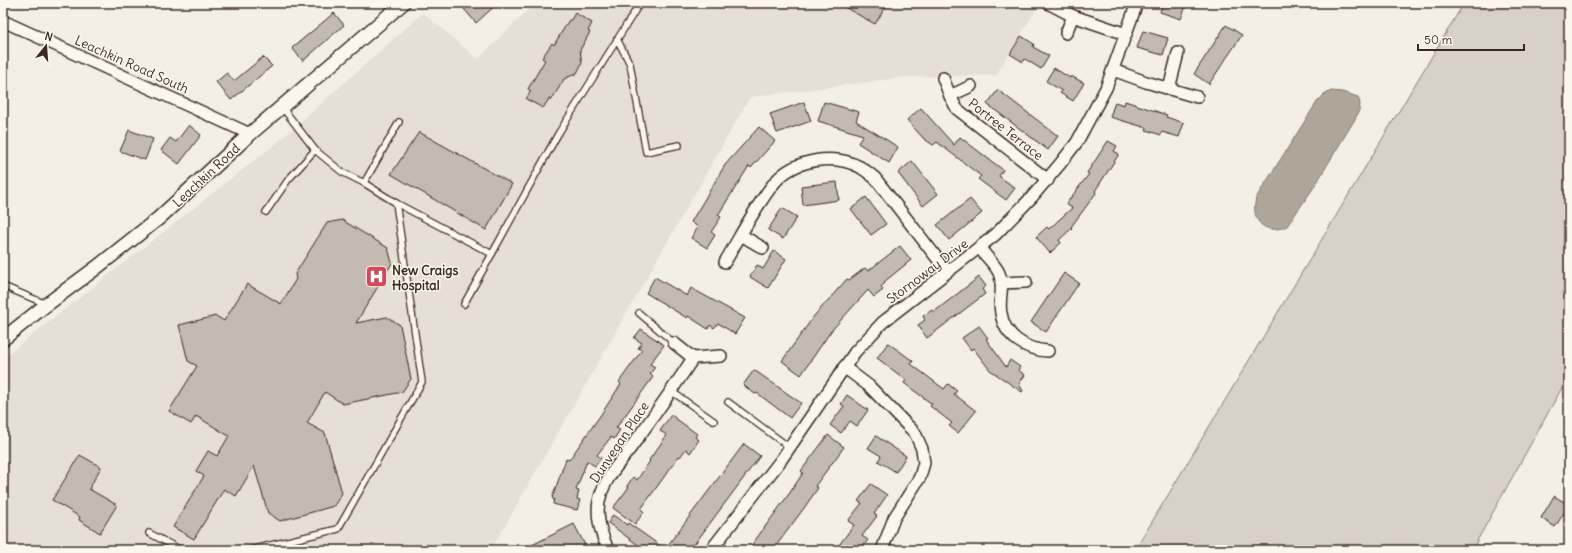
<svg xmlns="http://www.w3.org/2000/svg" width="1572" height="553" viewBox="0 0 1572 553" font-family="Delius,sans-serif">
	<rect width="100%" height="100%" fill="#f3efe4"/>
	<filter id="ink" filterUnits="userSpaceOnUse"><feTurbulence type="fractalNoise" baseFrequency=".025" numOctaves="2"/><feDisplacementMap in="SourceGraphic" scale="8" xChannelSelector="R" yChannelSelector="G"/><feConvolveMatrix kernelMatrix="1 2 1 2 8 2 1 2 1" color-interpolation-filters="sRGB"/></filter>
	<g filter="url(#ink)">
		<polygon fill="#e5dfd4" points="532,3 1040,3 996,75 907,77 750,97 491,550 3,550 3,358 278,142 423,13 478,59 533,5"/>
		<polygon fill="#d8d1c6" stroke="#8a7e72" points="1464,3 1569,3 1569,375 1472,550 1135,550"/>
		<path fill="#afa69a" stroke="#817468" d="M 1331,91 L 1342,92 L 1358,97 C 1362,105 1359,111 1355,119 L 1314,187 L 1287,226 C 1265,236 1250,221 1256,198 L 1317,102 L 1324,95 Z"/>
		<g fill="#c3bbb0" stroke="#3b2a1e">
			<polygon points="459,3 498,3 476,23"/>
			<polygon points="837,3 888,3 875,24"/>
			<polygon points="1163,3 1187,3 1181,19 1160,12"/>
			<polygon points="334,13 344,25 303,61 292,48"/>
			<polygon points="575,13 592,23 588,31 590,32 580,50 582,63 577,73 564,79 551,101 549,99 543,108 526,99 531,91 528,89 545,60 542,58 552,43 554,45 569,20 571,20"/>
			<polygon points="1226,25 1242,35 1209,84 1194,74"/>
			<polygon points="1143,31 1168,38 1163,55 1137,48"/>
			<polygon points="1021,36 1034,44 1033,47 1049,56 1041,69 1025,59 1023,62 1010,54"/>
			<polygon points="263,57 272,66 231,100 216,82 227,73 234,81"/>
			<polygon points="1054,68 1070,78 1071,76 1084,83 1073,101 1060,93 1062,91 1046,81"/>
			<polygon points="998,90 1058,136 1048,150 987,104"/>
			<polygon points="1125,101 1167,115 1166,117 1184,123 1179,137 1162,132 1161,135 1146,130 1147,128 1110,117 1115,102 1124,105"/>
			<polygon points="804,102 811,121 777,133 770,114"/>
			<polygon points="824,102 859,112 856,121 898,147 889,163 858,143 863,135 818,121"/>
			<polygon points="921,108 954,145 960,137 1003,170 999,176 1015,188 1006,200 978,179 981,176 937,142 933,145 923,138 907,120"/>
			<polygon points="189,125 201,135 179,164 161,150 170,138 176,142"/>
			<polygon points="759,127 775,141 751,168 749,166 718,215 721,217 711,232 715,235 707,248 691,238 698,227 691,222 725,165"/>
			<polygon points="129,130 153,139 145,160 120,151"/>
			<polygon points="419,132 512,184 486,230 391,174"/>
			<polygon points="1108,141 1117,146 1114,151 1119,154 1095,191 1096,193 1071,227 1072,228 1059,240 1061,243 1050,253 1036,237 1047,227 1049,229 1072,208 1066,204 1089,174 1087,173"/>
			<polygon points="912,161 938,194 923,206 898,173"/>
			<polygon points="837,182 839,200 803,205 801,186"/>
			<polygon points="866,197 886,224 871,235 851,209"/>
			<polygon points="970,199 982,213 949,240 937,225"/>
			<polygon points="782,208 797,217 783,239 768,230"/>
			<polygon points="342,220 388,248 392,263 356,323 387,317 400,325 411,379 402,392 343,404 325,392 307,423 325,433 342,493 334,506 280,521 268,513 254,466 236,496 224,489 194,539 173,527 204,476 196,471 208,451 217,456 229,436 196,416 191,424 169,411 197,366 188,361 179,325 216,316 224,321 247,284 281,304 296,279 295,274 327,223"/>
			<polygon points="900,246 911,260 884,282 885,283 881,287 883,290 874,297 868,290 831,331 801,375 782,361 814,316 847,279 849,280 865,268 868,271"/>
			<polygon points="774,251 786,259 768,288 750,277 757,265 763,269"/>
			<polygon points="1064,273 1079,283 1046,332 1031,322"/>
			<polygon points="655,277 687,296 691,288 745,318 735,334 718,323 714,328 710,325 708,329 688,316 687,318 646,293"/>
			<polygon points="979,277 986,286 982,289 985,294 927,338 918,325 925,320 923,316 932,310 934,312"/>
			<polygon points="979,326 988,338 986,339 1006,367 1010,360 1020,367 1018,370 1025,375 1019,384 1023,391 1022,392 990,370 973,348 971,350 962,338"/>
			<polygon points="641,329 664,345 650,364 655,367 650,374 653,377 616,428 620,430 614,439 611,437 597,455 601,458 595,466 587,461 576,490 579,491 577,499 580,500 577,510 553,504 554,499 552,498 566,459 569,460 602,413 621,384 619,382 642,350 638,348 642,343 634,338"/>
			<polygon points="888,343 913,361 911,364 944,389 948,384 957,391 954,394 976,411 958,433 949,426 952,423 930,406 932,404 904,383 906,380 877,358"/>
			<polygon points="754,370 801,403 790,418 757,393 755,394 743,385"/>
			<polygon points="847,395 868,410 857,426 850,421 841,433 830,425 844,406 841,404"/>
			<polygon points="671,415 697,434 695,437 699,440 690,453 686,449 680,457 679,456 641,509 644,512 635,524 613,508 629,487 627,486 633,477 637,480 650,461 649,460 667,435 660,431"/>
			<polygon points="828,435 844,447 815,486 818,488 804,508 773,550 748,550 789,494 803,473 801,471"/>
			<polygon points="876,436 906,456 896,472 878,461 881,456 868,448"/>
			<polygon points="744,444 760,456 690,550 645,550 608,523 613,515 627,525 628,523 665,549"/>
			<polygon points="80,455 101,467 89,489 117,505 100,533 79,520 80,517 52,500"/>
			<polygon points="871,484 887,495 874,514 877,516 862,536 868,540 860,550 846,550 839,545 854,525 848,521 862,503 858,501"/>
			<polygon points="1554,496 1569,505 1555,527 1541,518"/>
			<polygon points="574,524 586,547 580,550 522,550"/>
		</g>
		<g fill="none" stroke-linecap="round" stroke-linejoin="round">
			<defs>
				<g id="service">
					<polyline points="617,39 630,64 646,152 679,145"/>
					<polyline points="282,107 315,150 342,172 364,183 396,203 492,254 558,134 640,3"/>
					<polyline points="364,183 399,122"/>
					<polyline points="266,212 288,180 315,150"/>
					<polyline points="3,286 46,304"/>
					<polyline points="464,304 492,254"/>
					<polyline points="639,313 674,343"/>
					<polyline points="671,391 714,421"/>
					<polyline points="728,402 789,447"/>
					<polyline points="149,533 181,550"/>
					<polyline points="250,550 338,529 422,382 396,203"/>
				</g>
				<g id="minor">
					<polyline points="1048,3 1073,16 1126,34"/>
					<polyline points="3,21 250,134"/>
					<polyline points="1066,33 1073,16"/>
					<polyline points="1113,70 1146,82 1197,97"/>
					<polyline points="943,78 950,96 957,109 1048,180"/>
					<polyline points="1169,89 1178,53"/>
					<polyline points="950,96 971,86"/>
					<polyline points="741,235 763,248"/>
					<path d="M 980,248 C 985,256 995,264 999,273 C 1005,286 998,300 1001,313 C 1004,336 1026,350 1048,351"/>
					<path d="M 725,262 C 741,235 756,205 775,182 C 795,159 834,153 860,167 C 865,170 870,174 875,178 L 947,271"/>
					<polyline points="1001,283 1026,282"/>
					<polyline points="693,358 721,356"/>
					<polyline points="844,367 869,386 904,422 915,433 922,449 924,463 920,477 894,518 882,550"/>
					<path d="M 608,550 C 601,533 594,513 601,494 C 607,476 621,461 632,446 C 653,417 674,388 693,358 L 674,343"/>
					<polyline points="711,550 781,460 855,352 883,322 995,235 1032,197 1060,164 1077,142 1106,88 1137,3"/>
				</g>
				<polyline id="tertiary" points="3,339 46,305 96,268 159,218 250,134 403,3"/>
			</defs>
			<use href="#service" stroke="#3b2a1e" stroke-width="8"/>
			<use href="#minor" stroke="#3b2a1e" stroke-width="14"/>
			<use href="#tertiary" stroke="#3b2a1e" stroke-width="16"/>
			<use href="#service" stroke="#fbf7ec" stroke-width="5.5"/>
			<use href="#minor" stroke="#fbf7ec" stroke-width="11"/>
			<use href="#tertiary" stroke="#fbf7ec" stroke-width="13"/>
		</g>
	</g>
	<defs>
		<symbol id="hospital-square" viewBox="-11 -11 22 22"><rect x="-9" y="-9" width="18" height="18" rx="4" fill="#d1495b" stroke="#fbf7ec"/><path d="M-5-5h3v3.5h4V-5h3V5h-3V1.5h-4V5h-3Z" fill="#fff"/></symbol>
	</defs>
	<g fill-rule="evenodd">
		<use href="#hospital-square" x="364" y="264" width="25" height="25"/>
	</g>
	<g text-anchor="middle" stroke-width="3" stroke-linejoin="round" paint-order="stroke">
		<g font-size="13" fill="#3b2a1e" stroke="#fbf7ec">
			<text transform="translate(132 64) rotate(24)" y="5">Leachkin Road South</text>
			<text transform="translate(1006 129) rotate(38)" y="5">Portree Terrace</text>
			<text transform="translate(206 175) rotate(-43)" y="5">Leachkin Road</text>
			<text transform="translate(927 271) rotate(-37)" y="5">Stornoway Drive</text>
			<text transform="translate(619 442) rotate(-56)" y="5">Dunvegan Place</text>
		</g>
		<g font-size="13" font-weight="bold" fill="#3b2a1e" stroke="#fbf7ec" text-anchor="start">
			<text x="392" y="275">New Craigs<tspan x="392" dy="15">Hospital</tspan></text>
		</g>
	</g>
	<rect width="1572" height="553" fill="none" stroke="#fbf7ec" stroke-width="16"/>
	<rect x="8" y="8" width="1556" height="537" fill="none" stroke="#3b2a1e" stroke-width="1.5" filter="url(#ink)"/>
	<g transform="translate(46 46) rotate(17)" stroke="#fbf7ec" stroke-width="3" paint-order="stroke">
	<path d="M0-3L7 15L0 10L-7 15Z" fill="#3b2a1e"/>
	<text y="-6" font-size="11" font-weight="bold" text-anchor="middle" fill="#3b2a1e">N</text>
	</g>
	<path d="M1418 44v6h106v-6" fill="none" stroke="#3b2a1e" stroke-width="2"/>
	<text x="1424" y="44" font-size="12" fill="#3b2a1e" stroke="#fbf7ec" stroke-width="3" paint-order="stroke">50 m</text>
</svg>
